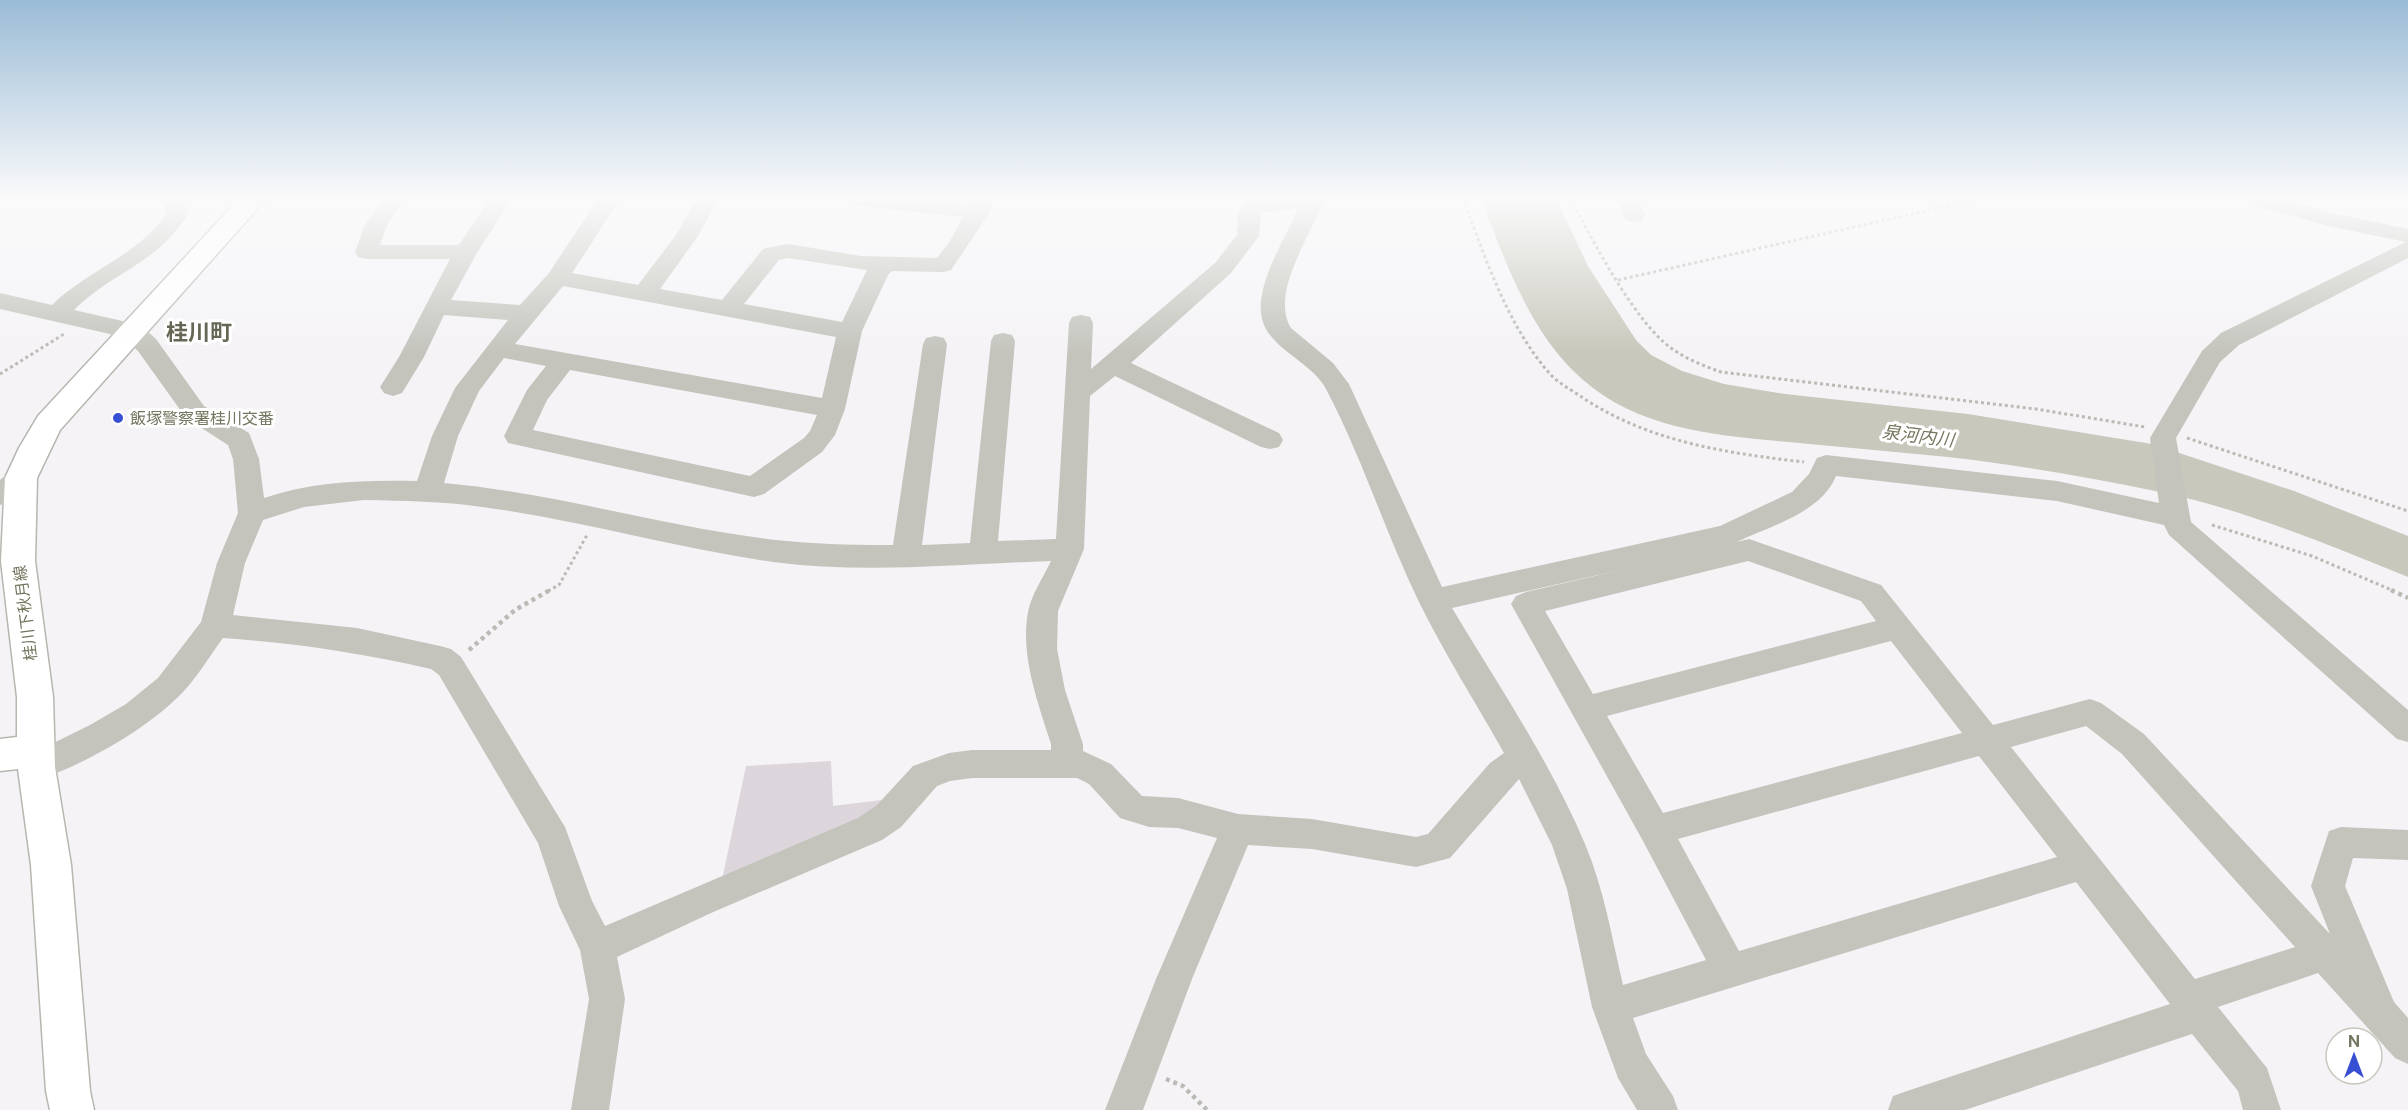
<svg xmlns="http://www.w3.org/2000/svg" width="2408" height="1110" viewBox="0 0 2408 1110" font-family="'Public Sans','Noto Sans JP',sans-serif">
	<rect width="100%" height="100%" fill="#f5f3f6"/>
	<polygon fill="#dcd5db" points="831,761 833,806 890,799 878,813 721,885 746,766"/>
	<path fill="#c9c8bc" d="M 1481,199 L 1556,199 L 1588,266 L 1636,340 L 1651,355 L 1682,371 L 1724,384 L 1785,394 L 1968,414 L 2152,444 L 2294,491 L 2408,536 L 2408,577 C 2326,544 2241,508 2155,491 C 2086,477 2018,465 1948,457 C 1899,452 1849,448 1799,443 C 1725,436 1641,432 1582,379 C 1529,332 1506,262 1481,199 Z"/>
	<g fill="none" stroke-linecap="round" stroke-linejoin="round">
		<defs>
			<polygon id="major" points="239,199 266,199 60,430 37,478 35,561 53,697 55,767 71,865 90,1091 94,1110 50,1110 46,1091 31,865 18,769 0,771 0,739 17,737 17,697 1,561 5,478 19,448 38,416"/>
		</defs>
		<use href="#major" stroke="#b6b7af" stroke-width="3"/>
		<g stroke="#babbb5" stroke-width="3" stroke-dasharray="3 3" stroke-linecap="butt">
			<path d="M 1463,199 C 1486,259 1507,325 1550,374 C 1559,384 1572,390 1583,398 C 1650,442 1726,453 1804,462"/>
			<path d="M 1571,199 C 1592,240 1635,322 1671,348 C 1686,359 1704,366 1721,372 L 2036,409 L 2145,427"/>
			<polyline points="1618,280 1979,199"/>
			<polyline points="0,374 64,334"/>
			<polyline points="2187,438 2408,511"/>
			<polyline points="2212,525 2312,556 2394,591"/>
			<polyline points="548,591 559,585 587,535"/>
		</g>
		<g stroke="#babbb5" stroke-width="4.5" stroke-dasharray="4 4" stroke-linecap="butt">
			<polyline points="2391,590 2408,598"/>
			<polyline points="469,650 515,610 550,590"/>
			<polyline points="1166,1079 1183,1086 1207,1110"/>
		</g>
		<g fill="#c4c4bd" fill-rule="evenodd">
			<path d="M 160,199 L 182,199 L 189,212 C 160,263 113,271 74,310 L 140,325 L 156,339 L 204,406 L 249,433 L 259,459 L 264,498 C 314,481 365,480 417,481 L 432,436 L 455,388 L 508,320 L 444,315 L 424,357 L 402,393 L 393,396 L 384,393 L 380,387 L 399,357 L 450,259 L 366,259 L 358,257 L 355,252 L 364,227 L 383,199 L 405,199 L 386,227 L 380,245 L 459,245 L 490,199 L 512,199 L 478,251 L 451,300 L 520,305 L 549,273 L 598,199 L 620,199 L 572,273 L 638,285 L 676,235 L 696,199 L 718,199 L 698,236 L 660,289 L 722,300 L 763,249 L 771,247 L 788,244 L 861,256 L 937,258 L 950,241 L 963,217 L 858,206 L 850,204 L 847,199 L 917,199 L 968,204 L 970,199 L 992,199 L 990,212 L 951,270 L 943,272 L 892,271 L 888,275 L 862,331 L 845,409 L 835,435 L 822,452 L 764,494 L 754,497 L 508,443 L 504,436 L 527,390 L 546,366 L 504,358 L 479,391 L 458,436 L 444,483 C 556,493 664,527 776,540 C 812,544 849,545 885,545 L 893,545 L 923,344 L 926,338 L 935,336 L 944,338 L 947,344 L 922,545 L 970,543 L 991,341 L 994,335 L 1003,333 L 1012,335 L 1015,341 L 998,541 L 1056,539 L 1069,323 L 1072,317 L 1081,315 L 1090,317 L 1093,323 L 1091,369 L 1215,263 L 1237,235 L 1238,214 L 1245,203 L 1259,199 L 1324,199 C 1313,233 1269,292 1291,328 L 1333,363 L 1349,384 L 1442,587 L 1720,526 L 1792,492 L 1809,474 L 1817,458 L 1826,455 L 2057,481 L 2159,503 L 2150,438 L 2202,351 L 2221,333 L 2406,242 L 2329,226 L 2249,204 L 2246,199 L 2281,199 L 2332,213 L 2408,229 L 2408,258 L 2239,345 L 2220,362 L 2176,438 L 2191,522 L 2408,710 L 2408,742 L 2397,739 L 2169,535 L 2164,525 L 2057,501 L 1836,476 C 1821,513 1770,526 1737,542 L 1749,539 L 1881,585 L 1993,725 L 2090,699 L 2101,703 L 2144,734 L 2330,934 L 2311,886 L 2329,831 L 2341,827 L 2408,830 L 2408,860 L 2353,858 L 2345,886 L 2394,1002 L 2408,1018 L 2408,1064 L 2395,1058 L 2318,973 L 2218,1007 L 2267,1068 L 2281,1110 L 2243,1110 L 2238,1091 L 2192,1034 L 1965,1110 L 1888,1110 L 1893,1096 L 1907,1091 L 2170,1004 L 2076,882 L 1633,1018 L 1646,1054 L 1673,1096 L 1678,1110 L 1637,1110 L 1618,1078 L 1592,1007 L 1567,889 L 1552,845 L 1519,779 L 1450,858 L 1416,867 L 1312,849 L 1248,845 L 1192,979 L 1143,1110 L 1105,1110 L 1156,979 L 1217,838 L 1178,828 L 1149,827 L 1120,818 L 1089,784 L 1077,778 L 972,778 L 950,781 L 937,786 L 901,827 L 882,840 L 711,913 L 617,957 L 625,999 L 609,1110 L 571,1110 L 589,999 L 580,950 L 559,906 L 538,843 L 439,675 L 431,669 C 361,653 295,643 223,638 C 209,657 195,681 178,697 C 141,733 84,764 36,781 L 25,777 L 20,767 L 25,757 L 90,725 L 126,704 L 158,678 L 201,622 L 217,563 L 238,513 L 233,459 L 228,445 L 186,418 L 138,351 L 123,337 L 0,309 L 0,293 L 52,305 C 87,270 142,254 167,212 ZM 1298,208 C 1286,239 1254,284 1262,319 C 1270,350 1311,361 1326,389 C 1362,457 1385,532 1419,602 C 1444,653 1476,703 1504,753 L 1490,763 L 1428,834 L 1416,837 L 1312,819 L 1238,814 L 1178,798 L 1142,796 L 1111,764 L 1083,751 L 1083,744 L 1065,690 L 1057,649 L 1058,611 L 1084,549 L 1090,396 L 1115,376 L 1261,447 L 1270,449 L 1279,447 L 1283,440 L 1279,433 L 1131,363 L 1231,273 L 1259,236 L 1261,213 ZM 788,258 L 867,270 L 842,322 L 744,304 L 779,260 ZM 563,286 L 836,337 L 822,398 L 515,344 ZM 570,370 L 817,415 L 810,431 L 804,438 L 750,476 L 533,430 L 547,400 ZM 364,500 C 404,501 443,501 482,507 C 580,520 675,548 773,562 C 865,574 959,564 1051,561 C 1044,576 1031,595 1028,612 C 1020,656 1038,703 1051,744 L 1051,750 L 972,750 L 949,753 L 913,766 L 877,805 L 858,818 L 605,926 L 592,901 L 565,827 L 461,657 L 451,649 L 440,646 L 357,628 L 233,615 L 245,563 L 263,520 L 304,507 ZM 1748,561 L 1861,601 L 1876,621 L 1593,694 L 1545,611 ZM 1629,568 L 1526,592 L 1516,596 L 1511,604 L 1643,841 L 1706,960 L 1623,985 C 1612,938 1604,889 1585,844 C 1550,761 1498,685 1452,608 ZM 1891,641 L 1962,733 L 1663,813 L 1607,716 ZM 2086,726 L 2122,754 L 2295,947 L 2195,979 L 2011,747 ZM 1979,756 L 2057,857 L 1739,951 L 1678,839 Z"/>
			<polygon points="1615,199 1637,199 1645,215 1642,220 1634,222 1626,220"/>
			<path d="M 21,468 L 31,471 L 35,478 C 27,491 14,501 0,505 L 0,480 L 11,471 Z"/>
		</g>
		<use href="#major" fill="#fff" fill-rule="evenodd"/>
	</g>
	<linearGradient id="sky" x2="0" y2="1"><stop stop-color="#9bbcd6"/><stop offset="0.56" stop-color="#fafafb"/><stop offset="1" stop-color="#fafafb" stop-opacity="0"/></linearGradient>
	<rect width="2408" height="354" fill="url(#sky)"/>
	<circle fill="#364fd3" stroke="#fff" stroke-width="2" cx="118" cy="418" r="6"/>
	<g text-anchor="middle" stroke-width="6" stroke-linejoin="round" paint-order="stroke">
		<g font-size="16" fill="#75765f" stroke="#fff" text-anchor="start">
			<text x="130" y="424">飯塚警察署桂川交番</text>
		</g>
		<g font-size="16" fill="#75765f" stroke="#fff">
			<text transform="translate(25 613) rotate(-97)" y="6">桂川下秋月線</text>
		</g>
		<g font-size="18" font-style="italic" fill="#77745e" stroke="#fff">
			<text transform="translate(1918 436) rotate(7)" y="6">泉河内川</text>
		</g>
		<g font-size="22" font-weight="bold" fill="#666755" stroke="#fff">
			<text x="199" y="340">桂川町</text>
		</g>
	</g>
	<g transform="translate(2354 1056)"><circle r="28" fill="#ffffff" stroke="#c8c8bf" stroke-width="1.5"/>
	<path d="M0-4.5L10 22L0 15L-10 22Z" fill="#364fd3"/>
	<text y="-9" font-size="16" font-weight="bold" text-anchor="middle" fill="#75765f">N</text>
	</g>
</svg>
